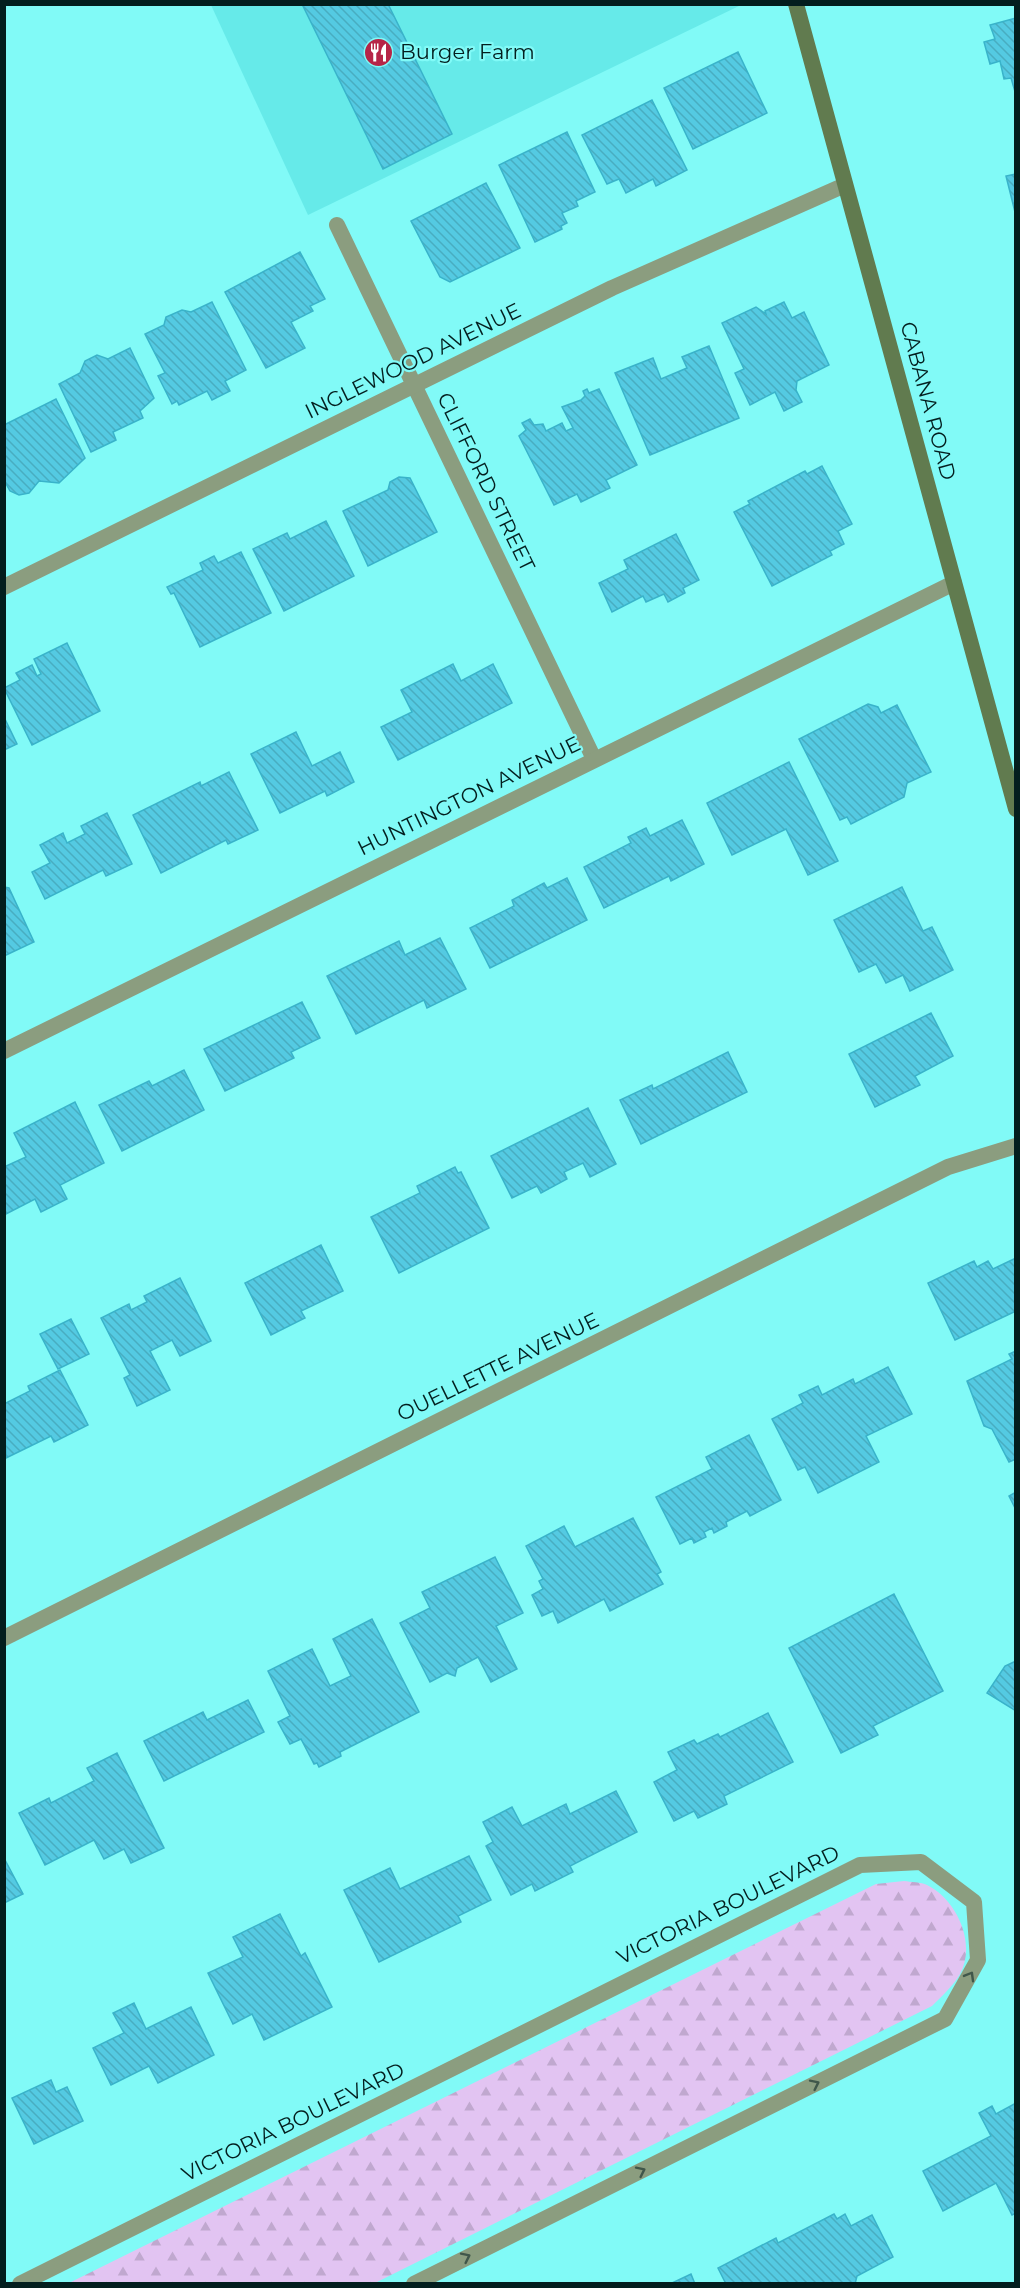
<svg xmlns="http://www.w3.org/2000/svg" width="1020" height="2288" viewBox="0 0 1020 2288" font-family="Montserrat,sans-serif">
	<defs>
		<pattern id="forest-firs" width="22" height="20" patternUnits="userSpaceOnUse" patternTransform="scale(1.5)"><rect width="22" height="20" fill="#e2c4f2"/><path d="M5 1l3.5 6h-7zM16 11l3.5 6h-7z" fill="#c0a8cf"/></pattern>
		<pattern id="building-back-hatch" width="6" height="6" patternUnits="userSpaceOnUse" patternTransform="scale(1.5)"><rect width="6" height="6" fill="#54cae2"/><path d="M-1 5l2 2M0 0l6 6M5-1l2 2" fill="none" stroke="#48adc1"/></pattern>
	</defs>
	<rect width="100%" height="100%" fill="#81faf7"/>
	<polygon fill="#66eae9" points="211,5 741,5 308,215"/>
	<path fill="url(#forest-firs)" d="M 904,1881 C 911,1882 921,1882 927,1885 C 956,1899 977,1943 960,1974 C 953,1986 942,1996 932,2006 L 375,2283 L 69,2283 L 876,1884 Z"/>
	<g fill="url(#building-back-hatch)" stroke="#39b3ca" stroke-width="1.5">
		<polygon points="302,4 388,4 452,134 383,169"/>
		<polygon points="1016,18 1016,95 1011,78 1004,79 1000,61 990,64 984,42 995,39 990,25"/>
		<polygon points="738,52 767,113 693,149 664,88"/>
		<polygon points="652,100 687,170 656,186 653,179 626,193 619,179 607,184 582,135"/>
		<polygon points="567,132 595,192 576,201 578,206 562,213 567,223 561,226 562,229 535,242 499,165"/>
		<polygon points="1016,174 1016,216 1006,176"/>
		<polygon points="486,183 520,248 450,282 440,277 411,221"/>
		<polygon points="300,252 325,299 310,306 313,311 291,322 305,348 266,368 225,292"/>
		<polygon points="212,302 246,370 225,381 230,391 212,400 207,391 179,405 177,401 172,404 158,376 165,373 145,334 164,325 166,317 182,310 191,312"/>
		<polygon points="784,302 792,318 804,312 829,365 797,381 796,390 802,402 784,411 775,392 750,405 735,373 744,369 722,323 756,307 766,314 765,311"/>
		<polygon points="709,346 739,418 650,455 615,373 653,358 661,379 687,368 682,357"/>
		<polygon points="130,348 154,398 140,411 143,418 113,432 116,440 91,452 59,384 80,373 85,361 97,355 108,359"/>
		<polygon points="587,389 589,393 599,389 637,465 606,480 610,488 581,502 577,494 554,505 519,436 526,430 522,423 530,419 534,425 543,424 546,431 562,423 566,431 573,428 562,407 581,400 585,396 583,391"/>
		<polygon points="56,399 85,458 59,483 39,481 29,493 19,495 10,491 4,480 4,425"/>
		<polygon points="822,466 852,524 838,531 844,544 830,551 832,555 772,586 734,512 750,504 748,501 805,471 807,474"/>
		<polygon points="399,477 410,478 437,532 368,566 343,511 388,490 390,482"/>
		<polygon points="326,521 354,576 284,611 253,549 287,533 290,539"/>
		<polygon points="676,534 699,580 683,588 685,593 668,602 664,594 646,602 643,596 612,612 599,583 628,569 624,560"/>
		<polygon points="241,552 271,613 200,647 174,593 171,594 167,587 203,570 200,563 214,556 218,563"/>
		<polygon points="67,643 100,711 32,745 4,688 20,680 16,673 32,665 37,676 41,674 34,659"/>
		<polygon points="453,664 461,681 493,664 512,703 398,760 381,727 412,712 401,690"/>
		<polygon points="868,704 878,707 881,713 897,705 931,772 907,783 904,797 851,824 847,817 840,820 799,739"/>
		<polygon points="4,717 17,744 4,750"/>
		<polygon points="296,732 312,766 340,752 354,782 327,796 325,791 280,813 251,754"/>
		<polygon points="789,762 838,861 808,875 786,829 732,855 707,803"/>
		<polygon points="229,772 258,830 228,844 226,840 161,873 133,815 200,782 201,786"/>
		<polygon points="107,813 132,864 106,876 103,870 45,899 32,872 50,863 40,845 63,833 67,843 85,834 81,826"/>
		<polygon points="682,820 704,864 671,881 669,876 604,908 584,867 631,843 628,837 646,828 650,836"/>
		<polygon points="567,878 587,920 490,968 470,928 514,906 512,900 544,883 547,888"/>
		<polygon points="4,887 9,888 34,942 4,956"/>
		<polygon points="902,887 923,931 932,927 953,970 910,991 903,975 886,983 876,964 859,972 834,920"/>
		<polygon points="440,938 466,989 427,1008 424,1000 356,1034 327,976 399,941 405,955"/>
		<polygon points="302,1002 320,1038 291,1052 294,1058 225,1091 204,1049"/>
		<polygon points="931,1013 953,1056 915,1076 920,1085 875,1107 849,1054"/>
		<polygon points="728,1052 747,1092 641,1144 620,1100 652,1085 653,1089"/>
		<polygon points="184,1070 204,1110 122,1151 99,1105 149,1081 152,1086"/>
		<polygon points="75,1102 104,1163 60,1185 67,1199 41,1212 35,1199 4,1215 4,1167 26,1157 14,1133"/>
		<polygon points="588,1108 616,1164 590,1177 583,1163 564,1172 567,1179 541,1193 537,1186 512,1198 491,1156"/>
		<polygon points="455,1167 458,1173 461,1172 489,1228 399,1273 371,1217 420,1193 417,1186"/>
		<polygon points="321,1245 343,1291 301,1311 305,1318 271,1335 245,1283"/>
		<polygon points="1016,1258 1016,1311 955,1340 928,1283 974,1261 977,1267 988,1261 993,1269"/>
		<polygon points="180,1278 211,1341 180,1356 172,1340 150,1351 170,1390 137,1406 124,1378 130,1375 101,1318 129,1304 131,1310 147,1302 144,1296"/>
		<polygon points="71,1319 89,1354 58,1369 40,1334"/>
		<polygon points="1016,1351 1016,1459 1009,1462 992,1429 984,1426 967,1381 1012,1359 1009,1354"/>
		<polygon points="888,1367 912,1414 866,1436 879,1462 818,1493 805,1467 798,1470 772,1419 803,1403 799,1395 818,1386 822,1395 853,1379 855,1384"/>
		<polygon points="60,1370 88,1425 54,1442 51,1436 6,1458 4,1404 30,1391 28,1386"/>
		<polygon points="749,1435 781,1500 750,1516 747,1511 726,1522 727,1526 714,1533 712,1528 704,1532 706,1537 694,1543 692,1538 680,1544 656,1497 712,1469 706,1457"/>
		<polygon points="1016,1492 1016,1510 1009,1496"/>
		<polygon points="633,1518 661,1572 657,1574 663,1584 610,1611 604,1599 558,1623 553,1611 542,1616 532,1595 543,1589 539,1581 543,1579 526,1546 564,1526 575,1547"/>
		<polygon points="495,1557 523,1613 496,1626 517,1669 491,1682 478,1657 457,1668 455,1676 447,1673 430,1682 400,1623 430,1608 422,1592"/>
		<polygon points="894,1594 943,1691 873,1726 878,1735 841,1753 789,1648"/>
		<polygon points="372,1619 419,1712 340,1752 341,1756 319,1767 317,1763 314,1764 301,1739 290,1744 278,1722 290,1716 268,1671 312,1649 330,1686 351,1676 333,1639"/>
		<polygon points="1016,1661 1016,1711 987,1693 1005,1666"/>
		<polygon points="248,1700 264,1732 164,1781 144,1741 203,1712 207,1720"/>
		<polygon points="768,1713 793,1762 724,1796 727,1804 698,1818 694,1811 674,1821 654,1782 677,1770 668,1752 694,1740 697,1744 718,1734 720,1737"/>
		<polygon points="117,1753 164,1848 131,1863 124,1849 104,1859 94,1840 45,1865 19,1813 49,1798 51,1803 94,1781 87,1768"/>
		<polygon points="616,1791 637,1832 570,1866 573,1872 535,1891 532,1884 511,1895 486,1846 493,1842 483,1822 512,1807 522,1826 566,1804 570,1814"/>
		<polygon points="469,1856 491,1900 458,1916 461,1922 379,1962 344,1890 390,1868 400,1889"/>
		<polygon points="4,1858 23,1894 4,1903"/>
		<polygon points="280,1914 301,1956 305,1953 332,2007 264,2040 252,2014 233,2024 208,1973 243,1957 233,1937"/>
		<polygon points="134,2003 146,2029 191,2007 214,2055 158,2083 149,2066 111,2085 93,2048 124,2033 113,2013"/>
		<polygon points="51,2080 56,2092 67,2087 83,2121 34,2144 12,2098"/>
		<polygon points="1016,2103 1016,2213 1012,2215 996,2183 943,2211 923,2171 991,2136 979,2113 992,2106 996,2114"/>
		<polygon points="834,2214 837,2219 845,2214 851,2226 872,2215 893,2257 857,2276 855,2284 726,2284 718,2268 776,2238 778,2243"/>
		<polygon points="691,2274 695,2284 670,2284"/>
	</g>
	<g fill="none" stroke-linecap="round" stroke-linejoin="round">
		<g stroke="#8b9d7f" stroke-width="16">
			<polyline points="337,225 594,759"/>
			<polyline points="4,587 612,288 845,185"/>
			<polyline points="4,1051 954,583"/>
			<polyline points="4,1638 948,1167 1016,1146"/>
			<polyline points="20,2284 860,1865 921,1862 974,1902 978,1960 945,2019 414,2284"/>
		</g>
		<polyline stroke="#617b4f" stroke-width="16" points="796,4 1016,809"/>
	</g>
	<defs><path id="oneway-chevron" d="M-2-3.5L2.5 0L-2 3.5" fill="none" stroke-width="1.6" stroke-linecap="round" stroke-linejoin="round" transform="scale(1.5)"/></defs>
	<g stroke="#40574a">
		<use href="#oneway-chevron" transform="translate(970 1976) rotate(-60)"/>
		<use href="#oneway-chevron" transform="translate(815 2084) rotate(-26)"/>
		<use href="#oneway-chevron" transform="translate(641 2171) rotate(-26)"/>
		<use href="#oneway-chevron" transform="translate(466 2257) rotate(-26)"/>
	</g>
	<defs>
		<symbol id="restaurant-disc" viewBox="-11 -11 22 22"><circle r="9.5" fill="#b62548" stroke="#81faf7"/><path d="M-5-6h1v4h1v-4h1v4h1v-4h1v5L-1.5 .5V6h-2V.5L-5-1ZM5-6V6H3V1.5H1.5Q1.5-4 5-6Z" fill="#fff"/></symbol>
	</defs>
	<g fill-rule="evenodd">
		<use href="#restaurant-disc" x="362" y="36" width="33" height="33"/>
	</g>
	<g text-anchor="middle" stroke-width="4.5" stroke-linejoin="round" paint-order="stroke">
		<g font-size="21" fill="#031e1e" stroke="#81faf7" text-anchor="start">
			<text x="400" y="59">Burger Farm</text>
		</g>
		<g font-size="21" fill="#031e1e" stroke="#81faf7">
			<text transform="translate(413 361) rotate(-26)" y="7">INGLEWOOD AVENUE</text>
			<text transform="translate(928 401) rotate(75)" y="7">CABANA ROAD</text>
			<text transform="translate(486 482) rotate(64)" y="7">CLIFFORD STREET</text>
			<text transform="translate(469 796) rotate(-26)" y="7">HUNTINGTON AVENUE</text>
			<text transform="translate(498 1367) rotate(-26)" y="7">OUELLETTE AVENUE</text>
			<text transform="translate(728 1905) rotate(-26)" y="7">VICTORIA BOULEVARD</text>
			<text transform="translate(293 2122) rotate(-26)" y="7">VICTORIA BOULEVARD</text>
		</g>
	</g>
	<rect width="1020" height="2288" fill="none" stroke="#031e1e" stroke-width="12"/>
</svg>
